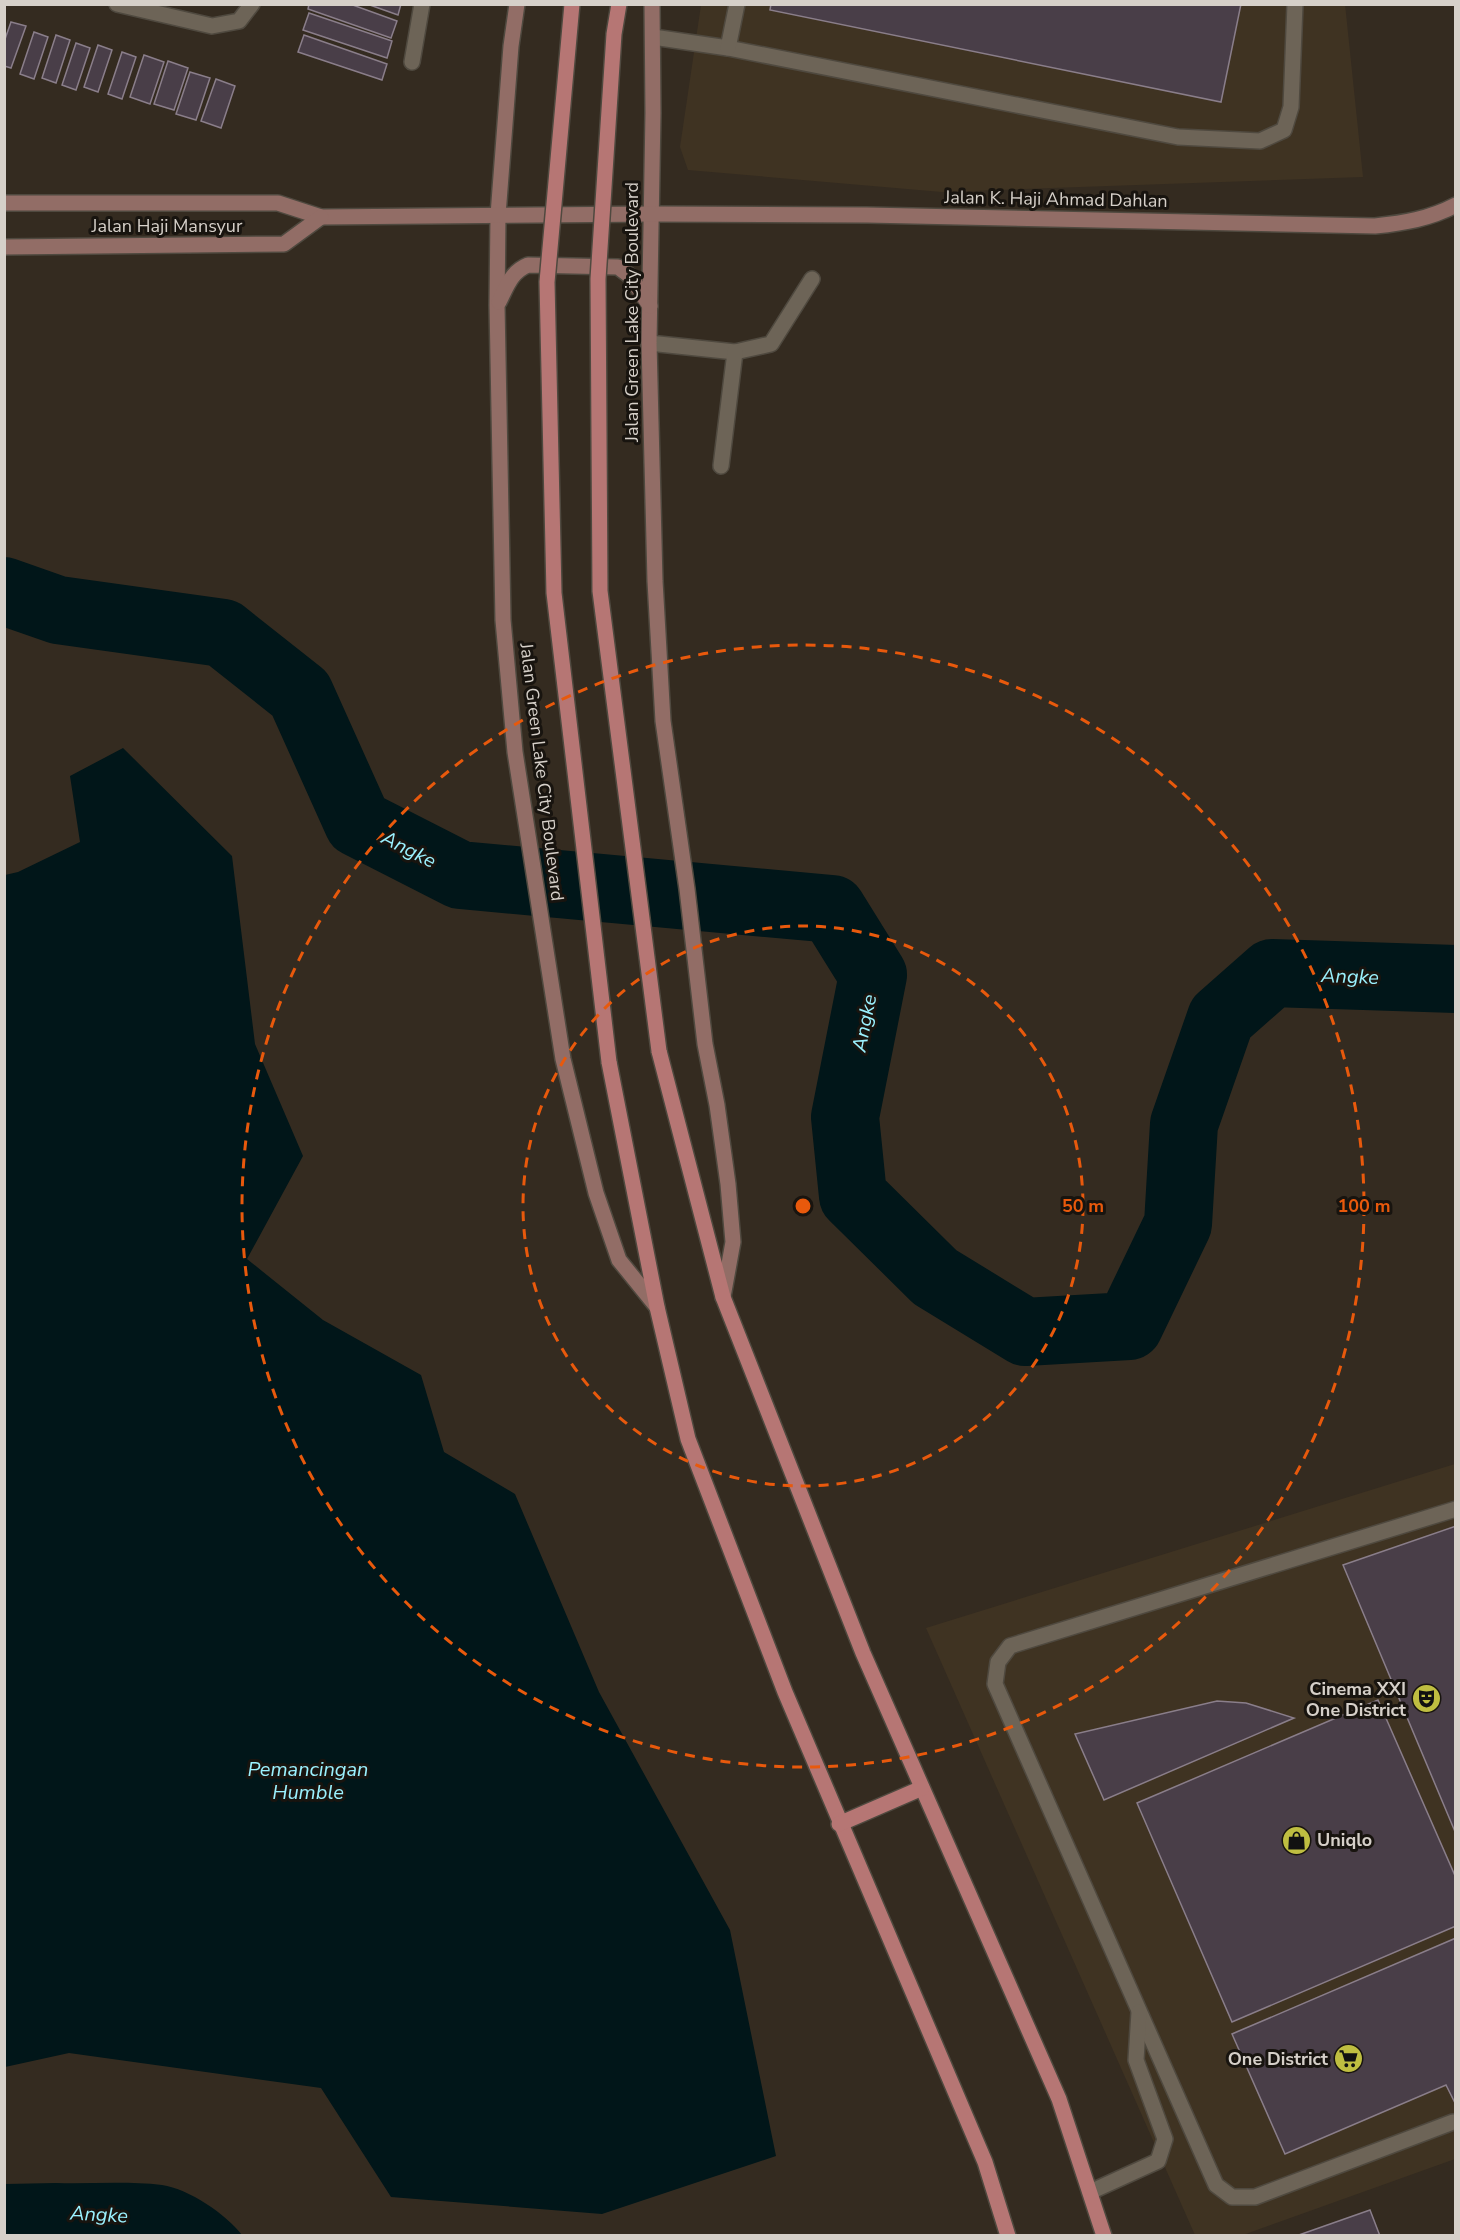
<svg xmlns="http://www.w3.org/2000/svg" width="1460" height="2240" viewBox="0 0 1460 2240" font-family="'Nunito Sans',sans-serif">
	<rect width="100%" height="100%" fill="#342b20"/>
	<g fill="#3f3322">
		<polygon points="1345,4 1363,177 942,192 688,170 680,147 701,5"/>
		<polygon points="1455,1464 1455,2159 1243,2235 1195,2235 926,1628"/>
	</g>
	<g fill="#011619">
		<polygon points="123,748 232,856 255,1044 303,1156 247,1259 323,1320 421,1375 444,1452 515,1494 599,1692 730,1930 776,2156 602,2214 391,2197 321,2088 69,2053 5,2067 5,875 18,872 80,842 70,776"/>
		<path d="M 56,2183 C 91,2184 127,2181 162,2185 C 189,2189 226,2214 242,2235 L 5,2235 L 5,2184 Z"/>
	</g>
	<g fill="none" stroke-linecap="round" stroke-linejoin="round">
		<polyline stroke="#011619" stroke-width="68" points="4,591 58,610 223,633 300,694 358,823 460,875 832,909 873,975 845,1117 853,1196 935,1277 1025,1332 1129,1326 1178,1224 1184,1124 1221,1018 1272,973 1456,979"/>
	</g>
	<g fill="#493e48" stroke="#8a7e8a" stroke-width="1.5">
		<polygon points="309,4 350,4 397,21 391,38 308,9"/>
		<polygon points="367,4 401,4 398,15"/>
		<polygon points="771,4 1241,4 1221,102 770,10"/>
		<polygon points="309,13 392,41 387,58 303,30"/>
		<polygon points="11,22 26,26 11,68 4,66 4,42"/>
		<polygon points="34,32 48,37 34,79 20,74"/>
		<polygon points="56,35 70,40 56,83 42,78"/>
		<polygon points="304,35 387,64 382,80 298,52"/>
		<polygon points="76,43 90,48 76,90 62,85"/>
		<polygon points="98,45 112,50 98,92 84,87"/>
		<polygon points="122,52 136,57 122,99 108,94"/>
		<polygon points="144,55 164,62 150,104 130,97"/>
		<polygon points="168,61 188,68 174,110 154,104"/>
		<polygon points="190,72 210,78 196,120 176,114"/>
		<polygon points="216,79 235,86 221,128 201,121"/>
		<polygon points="1456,1526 1456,1834 1343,1565"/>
		<polygon points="1378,1700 1456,1878 1456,1926 1232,2022 1137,1803"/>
		<polygon points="1217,1701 1246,1703 1294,1718 1104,1800 1075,1734"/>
		<polygon points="1456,1938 1456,2105 1446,2085 1285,2154 1232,2034"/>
		<polygon points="1370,2210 1380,2236 1296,2236"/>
	</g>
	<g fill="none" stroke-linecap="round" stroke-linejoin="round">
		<defs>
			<g id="lane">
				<polyline points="653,37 728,48 1178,137 1260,141 1284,130 1291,107 1295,4"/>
				<polyline points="728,48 737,4"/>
				<polyline points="412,62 422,4"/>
				<polyline points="649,343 735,352 771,344 812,279"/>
				<polyline points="721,466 735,352"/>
				<polyline points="1453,2122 1255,2197 1232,2197 1216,2185 995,1684 998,1662 1010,1646 1456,1509"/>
				<polyline points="1090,2192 1158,2161 1165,2139 1136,2060 1139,2012"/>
			</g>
			<polyline id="street" points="117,4 212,26 239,21 252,4"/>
			<g id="secondary">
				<polyline points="517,4 511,46 498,215 497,305 503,620 515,752 563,1059 596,1193 619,1260 657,1307"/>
				<polyline points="652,4 653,113 649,343 655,581 663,721 687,889 705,1044 717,1105 728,1184 733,1242 723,1297"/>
				<path d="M 4,203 L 278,203 L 321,217 L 651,214 L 867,215 L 1375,226 C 1404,223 1429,219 1456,205"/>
				<polyline points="4,247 284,244 321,217"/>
				<path d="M 499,302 C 507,286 511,272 528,265 L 618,267 L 630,276 L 650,306"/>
			</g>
			<g id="primary">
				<polyline points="659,1051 723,1297 863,1653 1059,2099 1104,2236"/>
				<polyline points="609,1062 657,1307 688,1439 785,1692 985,2162 1008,2236"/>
				<polyline points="839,1824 922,1788"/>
			</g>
		</defs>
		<use href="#lane" stroke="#4f493f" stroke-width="18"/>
		<use href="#street" stroke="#4f493f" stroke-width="18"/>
		<use href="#secondary" stroke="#4f493f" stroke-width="18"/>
		<use href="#primary" stroke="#4f493f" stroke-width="18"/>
		<use href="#lane" stroke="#6d6457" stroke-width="15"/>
		<use href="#street" stroke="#6d6457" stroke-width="15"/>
		<use href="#secondary" stroke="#926d66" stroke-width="15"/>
		<use href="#primary" stroke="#b67674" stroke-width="15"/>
		<defs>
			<g id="primary-bridge">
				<polyline points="572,4 547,282 554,593 609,1062"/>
				<polyline points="619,4 614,34 598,279 600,591 659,1051"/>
			</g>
		</defs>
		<use href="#primary-bridge" stroke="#4f493f" stroke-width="18" stroke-linecap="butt"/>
		<use href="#primary-bridge" stroke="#b67674" stroke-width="15"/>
	</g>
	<g fill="none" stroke="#e8590c" stroke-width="3" stroke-dasharray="10 8">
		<circle cx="803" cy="1206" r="280"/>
		<circle cx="803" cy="1206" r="561"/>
	</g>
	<defs>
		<symbol id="theatre-disc" viewBox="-11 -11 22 22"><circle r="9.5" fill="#bfbe41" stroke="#18140f"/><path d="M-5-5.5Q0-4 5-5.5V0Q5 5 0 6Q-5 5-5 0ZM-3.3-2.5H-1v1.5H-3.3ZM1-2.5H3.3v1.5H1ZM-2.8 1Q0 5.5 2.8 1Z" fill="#111"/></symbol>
		<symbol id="shop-disc" viewBox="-11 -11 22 22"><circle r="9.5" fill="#bfbe41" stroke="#18140f"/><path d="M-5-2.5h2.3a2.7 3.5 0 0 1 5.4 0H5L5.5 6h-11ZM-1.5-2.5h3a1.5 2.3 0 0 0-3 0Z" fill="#111"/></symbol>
		<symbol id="supermarket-disc" viewBox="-11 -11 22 22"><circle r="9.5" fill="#bfbe41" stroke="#18140f"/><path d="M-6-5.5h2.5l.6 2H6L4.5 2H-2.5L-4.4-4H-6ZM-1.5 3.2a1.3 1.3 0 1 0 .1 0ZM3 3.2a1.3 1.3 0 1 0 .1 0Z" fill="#111"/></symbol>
	</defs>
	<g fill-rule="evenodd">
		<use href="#theatre-disc" x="1410" y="1682" width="33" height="33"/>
		<use href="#shop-disc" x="1280" y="1824" width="33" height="33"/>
		<use href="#supermarket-disc" x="1332" y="2042" width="33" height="33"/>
	</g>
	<g text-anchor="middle" stroke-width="6" stroke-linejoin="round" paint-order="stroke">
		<g font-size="18" fill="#d6d0c9" stroke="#18140f">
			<text transform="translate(1056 199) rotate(1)" y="6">Jalan K. Haji Ahmad Dahlan</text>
			<text x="167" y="232">Jalan Haji Mansyur</text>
			<text transform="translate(632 312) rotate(-90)" y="6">Jalan Green Lake City Boulevard</text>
			<text transform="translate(542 772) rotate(83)" y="6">Jalan Green Lake City Boulevard</text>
		</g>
		<g font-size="18" font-weight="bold" fill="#d6d0c9" stroke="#18140f" text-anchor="end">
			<text x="1406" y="1695">Cinema XXI<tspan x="1406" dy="21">One District</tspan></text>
			<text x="1317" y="1846" text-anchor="start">Uniqlo</text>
			<text x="1328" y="2065">One District</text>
		</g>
		<g font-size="20" font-style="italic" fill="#9bf1fe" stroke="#18140f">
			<text transform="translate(409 849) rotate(27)" y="7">Angke</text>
			<text transform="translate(1350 976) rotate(2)" y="7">Angke</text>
			<text transform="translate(864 1023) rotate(-79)" y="7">Angke</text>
			<text x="308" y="1776">Pemancingan<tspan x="308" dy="23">Humble</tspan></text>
			<text transform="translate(99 2214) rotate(3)" y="7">Angke</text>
		</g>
	</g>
	<circle cx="803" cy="1206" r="9" fill="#e8590c" stroke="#18140f" stroke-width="3"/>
	<g font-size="18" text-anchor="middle" font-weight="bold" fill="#e8590c" stroke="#18140f" stroke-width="6" stroke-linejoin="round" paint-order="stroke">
		<text x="1083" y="1212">50 m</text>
		<text x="1364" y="1212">100 m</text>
	</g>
	<rect width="1460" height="2240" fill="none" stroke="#d6d0c9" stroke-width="12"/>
</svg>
